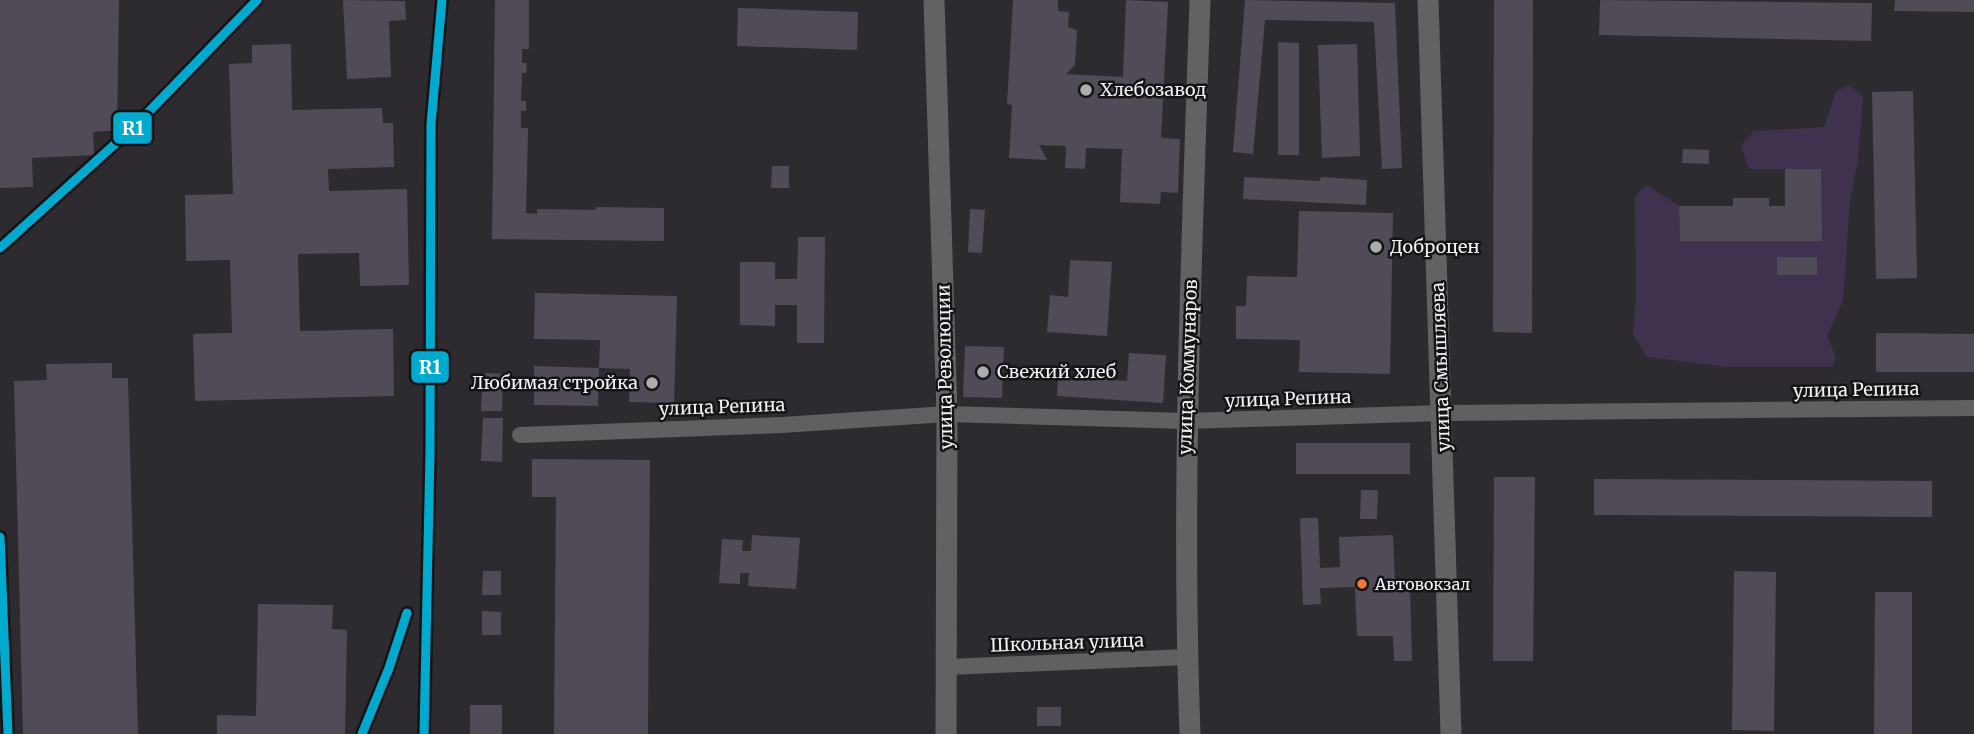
<svg xmlns="http://www.w3.org/2000/svg" width="1974" height="734" viewBox="0 0 1974 734" font-family="Merriweather,serif">
	<rect width="100%" height="100%" fill="#2d2b2f"/>
	<polygon fill="#3e324e" points="1849,85 1863,97 1858,159 1850,202 1843,301 1827,336 1836,357 1832,367 1727,367 1647,357 1633,334 1636,298 1635,196 1646,185 1679,206 1680,241 1821,241 1821,169 1749,169 1741,145 1754,131 1824,127 1836,92"/>
	<g fill="#514b57">
		<polygon points="0,0 119,0 117,130 93,132 94,155 32,158 33,187 0,188"/>
		<polygon points="343,0 405,1 406,20 389,21 391,77 347,79"/>
		<polygon points="495,0 529,0 529,49 522,49 522,63 527,63 526,73 522,73 521,101 526,101 526,111 521,111 521,128 528,128 526,213 537,214 537,209 595,210 596,207 664,208 664,241 492,239"/>
		<polygon points="1013,0 1058,0 1058,11 1069,12 1068,27 1077,30 1075,65 1066,74 1123,77 1126,0 1168,2 1161,138 1180,139 1178,193 1161,192 1160,204 1120,202 1122,149 1086,148 1085,169 1065,168 1066,146 1039,145 1047,160 1009,158 1012,105 1007,104"/>
		<polygon points="1245,0 1395,3 1402,168 1382,169 1374,22 1265,20 1253,154 1233,152"/>
		<polygon points="1494,0 1533,0 1532,333 1493,332"/>
		<polygon points="1600,0 1872,3 1871,41 1599,35"/>
		<polygon points="1895,0 1974,0 1974,12 1894,11"/>
		<polygon points="738,8 858,12 857,50 737,46"/>
		<polygon points="1278,42 1299,43 1299,155 1278,155"/>
		<polygon points="291,44 292,110 382,108 383,123 393,123 394,167 328,169 329,191 407,189 409,285 360,286 359,253 298,254 300,331 393,329 394,396 195,401 193,334 232,333 230,260 186,261 185,195 233,194 229,64 252,63 252,45"/>
		<polygon points="1357,44 1360,156 1322,158 1318,45"/>
		<polygon points="1913,91 1917,278 1876,279 1872,92"/>
		<polygon points="1683,149 1709,150 1709,164 1682,163"/>
		<polygon points="772,166 789,166 789,188 771,188"/>
		<polygon points="1785,169 1821,169 1822,241 1680,241 1679,206 1733,206 1733,198 1769,198 1769,206 1785,206"/>
		<polygon points="1244,177 1320,181 1321,177 1367,180 1366,205 1243,199"/>
		<polygon points="970,209 985,210 982,253 968,252"/>
		<polygon points="1299,211 1393,213 1390,374 1299,372 1300,340 1236,339 1236,306 1246,306 1247,276 1297,277"/>
		<polygon points="798,237 825,237 824,343 797,343 797,305 775,305 775,326 740,325 740,262 775,262 775,279 797,279"/>
		<rect x="1777" y="257" width="40" height="18"/>
		<polygon points="1070,260 1112,262 1107,336 1047,332 1050,295 1068,297"/>
		<polygon points="535,293 677,296 674,403 629,402 630,369 599,368 598,406 534,405 534,366 599,368 600,340 534,339"/>
		<polygon points="1876,333 1974,334 1974,372 1876,372"/>
		<polygon points="965,346 1004,347 1002,398 963,397"/>
		<polygon points="1129,353 1166,355 1163,403 1057,396 1058,377 1127,381"/>
		<polygon points="112,363 112,378 128,378 138,734 23,734 14,381 47,380 46,364"/>
		<polygon points="483,373 503,374 502,411 481,411"/>
		<polygon points="483,418 503,418 502,462 481,461"/>
		<rect x="1296" y="443" width="114" height="31"/>
		<polygon points="532,459 650,460 648,734 554,734 556,497 532,497"/>
		<polygon points="1494,477 1535,477 1533,661 1493,661"/>
		<polygon points="1594,479 1932,481 1932,517 1594,515"/>
		<polygon points="1361,490 1378,490 1377,519 1360,519"/>
		<polygon points="1300,518 1318,518 1320,568 1340,567 1339,537 1393,535 1395,583 1410,582 1412,661 1394,661 1393,636 1357,636 1355,587 1320,588 1321,604 1303,605"/>
		<polygon points="752,535 800,538 796,589 748,586 749,573 740,573 740,584 719,583 722,539 743,540 742,551 751,551"/>
		<polygon points="483,571 501,571 501,595 482,595"/>
		<polygon points="1734,571 1776,572 1774,731 1732,730"/>
		<polygon points="1875,592 1912,592 1912,734 1874,734"/>
		<polygon points="258,604 333,605 332,629 347,630 345,734 217,734 217,715 256,716"/>
		<polygon points="482,611 501,612 501,635 482,635"/>
		<rect x="470" y="705" width="32" height="29"/>
		<rect x="1037" y="707" width="24" height="19"/>
	</g>
	<g fill="none" stroke-linecap="round" stroke-linejoin="round">
		<g stroke="#605f61" stroke-width="16">
			<polyline points="520,435 782,425 947,414 1186,421 1443,413 1974,408"/>
			<polyline points="948,667 1187,657"/>
		</g>
		<g stroke="#626163" stroke-width="21">
			<polyline points="934,0 947,414 946,734"/>
			<polyline points="1428,0 1451,734"/>
			<path d="M 1190,734 C 1181,489 1192,245 1200,0"/>
		</g>
		<defs>
			<g id="rail-1">
				<polyline points="0,248 136,125 257,0"/>
				<polyline points="0,537 8,734"/>
				<polyline points="362,734 389,668 407,613"/>
				<polyline points="424,734 430,453 431,124 442,0"/>
			</g>
		</defs>
		<use href="#rail-1" stroke="#141316" stroke-width="14"/>
		<use href="#rail-1" stroke="#00a9ce" stroke-width="9"/>
	</g>
	<g fill="#aeacb0" stroke="#141316" stroke-width="2.5">
		<circle cx="1086" cy="90" r="7"/>
		<circle cx="1376" cy="247" r="7"/>
		<circle cx="983" cy="372" r="7"/>
		<circle cx="652" cy="383" r="7"/>
	</g>
	<circle fill="#f5763a" stroke="#141316" stroke-width="2.5" cx="1362" cy="584" r="6"/>
	<g text-anchor="middle" stroke-width="5" stroke-linejoin="round" paint-order="stroke">
		<g font-size="16" fill="#f3f1f5" stroke="#141316" text-anchor="start">
			<text x="1375" y="590">Автовокзал</text>
		</g>
		<g font-size="18" fill="#f3f1f5" stroke="#141316" text-anchor="start">
			<text x="1100" y="96">Хлебозавод</text>
			<text x="1390" y="253">Доброцен</text>
			<text x="997" y="378">Свежий хлеб</text>
			<text x="638" y="389" text-anchor="end">Любимая стройка</text>
		</g>
		<g font-size="18" fill="#f3f1f5" stroke="#141316">
			<text transform="translate(945 367) rotate(-91)" y="6">улица Революции</text>
			<text transform="translate(1188 367) rotate(-88)" y="6">улица Коммунаров</text>
			<text transform="translate(1441 367) rotate(-92)" y="6">улица Смышляева</text>
			<text transform="translate(1856 390) rotate(-1)" y="6">улица Репина</text>
			<text transform="translate(1288 399) rotate(-2)" y="6">улица Репина</text>
			<text transform="translate(722 407) rotate(-2)" y="6">улица Репина</text>
			<text transform="translate(1067 643) rotate(-2)" y="6">Школьная улица</text>
		</g>
	</g>
	<g stroke="#141316" stroke-width="2.5">
		<rect x="112" y="111" width="41" height="34" rx="7" fill="#00a9ce"/>
		<rect x="410" y="350" width="40" height="34" rx="7" fill="#00a9ce"/>
	</g>
	<g font-size="19" text-anchor="middle" font-weight="bold" fill="#fff">
		<text x="133" y="135">R1</text>
		<text x="430" y="374">R1</text>
	</g>
</svg>
